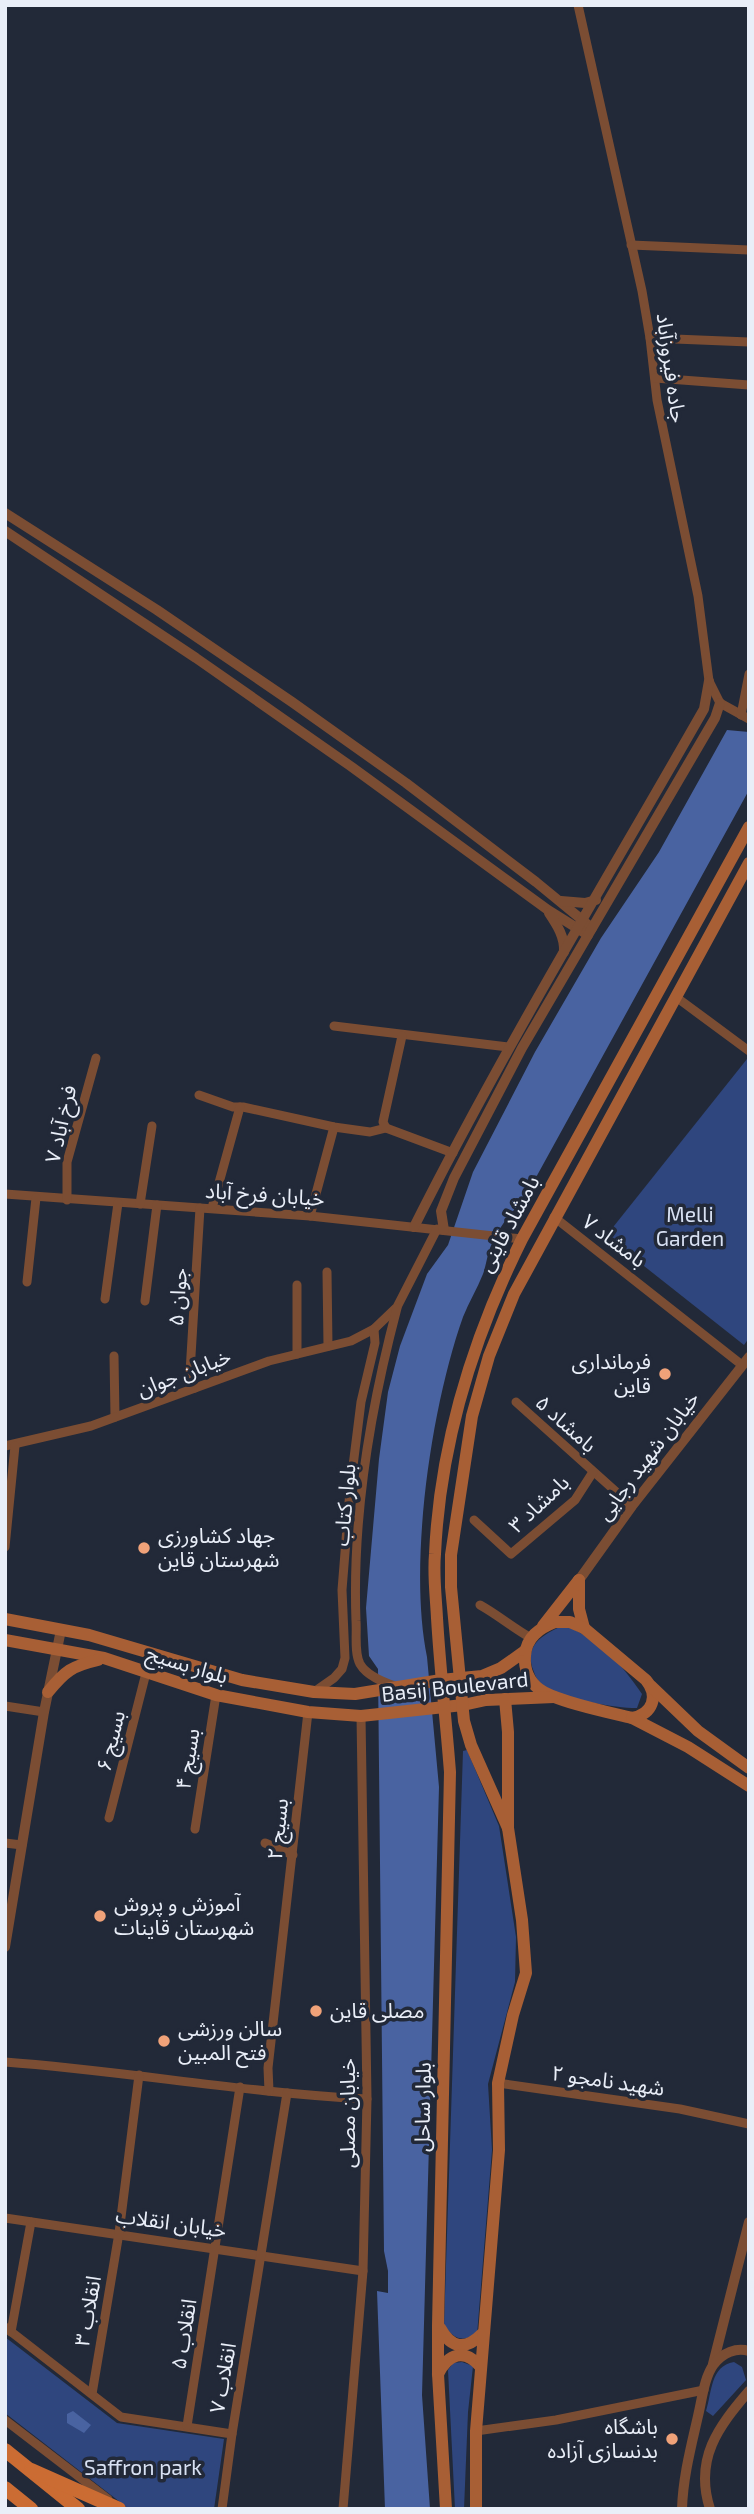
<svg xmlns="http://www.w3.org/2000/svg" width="754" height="2514" viewBox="0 0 754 2514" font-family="'Exo 2','Noto Sans Arabic',sans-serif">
	<rect width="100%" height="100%" fill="#222938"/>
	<g fill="#2f467e">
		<polygon points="747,1059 749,1338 744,1345 606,1236"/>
		<path d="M 564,1625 C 600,1640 621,1663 642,1694 L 637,1708 C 613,1708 570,1700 547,1688 C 541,1685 536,1679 534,1672 C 523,1645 542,1635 564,1625 Z"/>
		<path d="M 467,1750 L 499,1826 L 516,1937 L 515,1982 L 488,2084 L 492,2150 L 477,2335 C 460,2341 456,2340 444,2326 L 463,1751 Z"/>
		<polygon points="5,2337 117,2423 224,2439 214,2509 129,2509 5,2413"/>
		<polygon points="462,2362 473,2366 468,2412 464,2509 455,2509 448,2370 453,2363"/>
		<path d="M 734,2362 L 742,2367 L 746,2380 L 713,2416 L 706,2411 C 712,2393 710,2366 734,2362 Z"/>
	</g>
	<g fill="#4963a1">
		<path d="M 727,730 L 749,732 L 749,790 L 523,1201 C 508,1215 498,1229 490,1248 C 487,1256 486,1266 483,1274 C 477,1289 469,1302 463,1317 C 431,1407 408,1564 427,1657 L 439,1787 L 422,2395 L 430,2509 L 385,2509 L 377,2291 L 388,2293 L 388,2271 L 384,2251 L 378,1669 L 369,1656 L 366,1608 L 379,1459 L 388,1392 L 400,1346 L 427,1274 L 448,1245 L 473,1172 L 535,1052 L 601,938 L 659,852 Z"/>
		<polygon points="73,2411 91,2425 84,2433 67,2423 67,2414"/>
	</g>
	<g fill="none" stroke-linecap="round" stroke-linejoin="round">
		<g stroke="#7b4d33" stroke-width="9">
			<polyline points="578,5 642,291 650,338 657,400 698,596 709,681 720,703 749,719"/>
			<polyline points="631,245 749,250"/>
			<polyline points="650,338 749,342"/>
			<polyline points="655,378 749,385"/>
			<polyline points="741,715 749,674"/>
			<polyline points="676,997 749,1051"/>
			<polyline points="334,1026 508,1047"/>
			<polyline points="199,1095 233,1107 243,1107 334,1127 370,1132 386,1128 453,1153"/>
			<polyline points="386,1128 383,1122 402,1036"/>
			<polyline points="5,1194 310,1216 522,1239"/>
			<polyline points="67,1200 67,1162 96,1058"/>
			<polyline points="140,1204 152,1126"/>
			<polyline points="212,1208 240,1107"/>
			<polyline points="310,1216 334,1127"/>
			<polyline points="554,1217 742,1365"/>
			<polyline points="327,1272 328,1346"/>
			<polyline points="27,1282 36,1198"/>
			<polyline points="105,1299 118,1203"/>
			<polyline points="145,1301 157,1205"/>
			<polyline points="297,1354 297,1285"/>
			<polyline points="114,1356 115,1417"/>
			<polyline points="195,1388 190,1372 200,1208"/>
			<polyline points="516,1402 632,1506"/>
			<polyline points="5,1446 91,1426 269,1361 351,1341 374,1329 397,1307 437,1229"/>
			<polyline points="474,1520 511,1554 575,1500 593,1472"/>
			<polyline points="5,1547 15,1446"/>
			<path d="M 480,1605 C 498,1615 513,1628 531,1638"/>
			<path d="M 395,1686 C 383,1682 367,1676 360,1664 C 354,1653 357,1633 356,1621 C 352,1516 370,1410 397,1308"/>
			<polyline points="314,1692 334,1678 342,1669 345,1658 342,1590 350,1490 361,1402 375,1343 374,1329"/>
			<polyline points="5,1706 44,1712"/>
			<polyline points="109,1818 146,1673"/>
			<polyline points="195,1829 216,1695"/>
			<polyline points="5,1843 22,1845"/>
			<polyline points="265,1843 293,1855"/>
			<path d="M 5,2062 C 126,2071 246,2093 367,2099"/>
			<polyline points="498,2083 680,2109 749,2124"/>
			<polyline points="269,2091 268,2068 308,1712"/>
			<polyline points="5,2218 363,2271"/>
			<polyline points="5,2327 121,2417 232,2434"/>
			<polyline points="11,2332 31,2222"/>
			<polyline points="92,2394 119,2233 139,2075"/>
			<polyline points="5,2420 108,2499"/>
			<polyline points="187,2426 240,2087"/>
			<polyline points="476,2431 556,2420 704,2390"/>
			<polyline points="222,2509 232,2434 287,2093"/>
			<polyline points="343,2509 363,2271 367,2099 361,1716"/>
		</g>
		<g stroke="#7b4d33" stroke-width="10">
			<polyline points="5,513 157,610 292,702 406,783 536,882 592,928"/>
			<polyline points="5,531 196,658 349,765 548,910 588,935"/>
			<polyline points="561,901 585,903 596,900"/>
			<path d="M 549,913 C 557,925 565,937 564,952"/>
			<path d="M 414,1227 C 503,1050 606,881 704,709 L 709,681"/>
			<polyline points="444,1230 441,1211 454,1178 522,1048 715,718 720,703"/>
			<polyline points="579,1580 632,1506 749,1357"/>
			<polyline points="5,1947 44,1712 61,1630"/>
			<polyline points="713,2364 749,2222"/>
			<path d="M 682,2509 C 683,2477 691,2447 698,2416 C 702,2400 704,2377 714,2364 C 723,2353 736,2347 749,2351"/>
			<path d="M 710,2509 C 694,2459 718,2427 749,2391"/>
		</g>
		<g stroke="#a85f35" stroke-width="12">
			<polyline points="579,1580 579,1609 584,1628"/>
			<polyline points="5,1619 89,1635 242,1680 314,1692 355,1694 441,1680 482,1676 501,1668 525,1651"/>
			<path d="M 555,1622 L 570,1622 L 584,1628 L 646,1680 C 659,1696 653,1714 632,1718 C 611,1713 554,1701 539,1689 C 529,1681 524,1669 525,1656 C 526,1637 540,1628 555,1622 Z"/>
			<polyline points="543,1626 579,1580"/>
			<polyline points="5,1640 104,1658 216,1695 308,1712 361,1716 463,1705 486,1700 554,1697"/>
			<polyline points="651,1686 698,1731 749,1768"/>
			<path d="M 48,1692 C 65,1671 72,1666 98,1660"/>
			<polyline points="632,1718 688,1747 749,1786"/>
			<polyline points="508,1828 471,1745 464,1721 451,1587 451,1555 472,1416 489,1356 514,1294 749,863"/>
			<path d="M 440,2328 C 451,2348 465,2351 482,2334"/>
			<path d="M 438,2374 C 448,2354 464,2348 480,2366"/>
			<path d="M 446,2509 L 438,2374 L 438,2325 L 450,1772 C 446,1720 440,1669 437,1618 C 436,1597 433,1575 435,1554 C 440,1443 473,1338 522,1239 L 749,827"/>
			<polyline points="476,2509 476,2431 499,2150 498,2083 513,2015 526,1973 522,1920 508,1828 508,1732 505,1699"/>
		</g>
		<g stroke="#cb6c33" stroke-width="14">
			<polyline points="5,2450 78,2509"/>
			<polyline points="31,2470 119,2509"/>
			<polyline points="5,2488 31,2509"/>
		</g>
	</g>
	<g fill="#f0a279" stroke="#222938" stroke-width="2.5">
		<circle cx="665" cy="1374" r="7"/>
		<circle cx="144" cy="1548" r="7"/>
		<circle cx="100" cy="1916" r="7"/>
		<circle cx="316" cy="2011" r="7"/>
		<circle cx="164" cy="2041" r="7"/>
		<circle cx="672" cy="2439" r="7"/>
	</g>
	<g text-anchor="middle" stroke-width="7" stroke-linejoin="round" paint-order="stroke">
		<g font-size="21" fill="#e9eef8" stroke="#222938">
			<text transform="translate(671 368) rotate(82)" y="7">جاده فیروزآباد</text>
			<text transform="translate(61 1124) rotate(-77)" y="7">فرخ آباد ۷</text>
			<text transform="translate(265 1195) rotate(4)" y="7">خیابان فرخ آباد</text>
			<text transform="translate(509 1224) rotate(-62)" y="7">بامشاد قاینی</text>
			<text transform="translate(614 1241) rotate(37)" y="7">بامشاد ۷</text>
			<text transform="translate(178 1297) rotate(-86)" y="7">جوان ۵</text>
			<text transform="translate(184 1373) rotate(-21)" y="7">خیابان جوان</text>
			<text transform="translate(566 1424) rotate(42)" y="7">بامشاد ۵</text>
			<text transform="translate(648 1456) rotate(-53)" y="7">خیابان شهید رجایی</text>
			<text transform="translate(539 1504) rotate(-43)" y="7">بامشاد ۳</text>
			<text transform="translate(345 1505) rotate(-85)" y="7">بلوار کتاب</text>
			<text transform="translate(187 1665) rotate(17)" y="7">بلوار بسیج</text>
			<text transform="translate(455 1687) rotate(-6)" y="7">Basij Boulevard</text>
			<text transform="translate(111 1741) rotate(-76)" y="7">بسیج ۶</text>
			<text transform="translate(188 1759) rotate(-81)" y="7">بسیج ۴</text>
			<text transform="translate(278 1829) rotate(-84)" y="7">بسیج ۲</text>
			<text transform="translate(608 2081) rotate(8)" y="7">شهید نامجو ۲</text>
			<text transform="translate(423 2107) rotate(-89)" y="7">بلوار ساحل</text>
			<text transform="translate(348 2113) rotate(-90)" y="7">خیابان مصلی</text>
			<text transform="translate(171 2223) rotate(8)" y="7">خیابان انقلاب</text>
			<text transform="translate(88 2311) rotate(-80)" y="7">انقلاب ۳</text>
			<text transform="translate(184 2334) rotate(-81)" y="7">انقلاب ۵</text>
			<text transform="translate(223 2378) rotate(-80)" y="7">انقلاب ۷</text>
		</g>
		<g font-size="21" fill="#d8e1f3" stroke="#222938">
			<text x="690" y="1222">Melli<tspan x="690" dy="24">Garden</tspan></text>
			<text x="143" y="2475">Saffron park</text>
		</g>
		<g font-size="21" fill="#e9eef8" stroke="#222938" text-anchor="start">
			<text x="651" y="1369" text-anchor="end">فرمانداری<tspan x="651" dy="24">قاین</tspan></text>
			<text x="158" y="1543">جهاد کشاورزی<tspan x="158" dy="24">شهرستان قاین</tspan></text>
			<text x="114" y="1911">آموزش و پروش<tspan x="114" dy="24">شهرستان قاینات</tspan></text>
			<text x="330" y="2018">مصلی قاین</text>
			<text x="178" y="2036">سالن ورزشی<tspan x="178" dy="24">فتح المبین</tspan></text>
			<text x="658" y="2434" text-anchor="end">باشگاه<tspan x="658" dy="24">بدنسازی آزاده</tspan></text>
		</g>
	</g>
	<rect width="754" height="2514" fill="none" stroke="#e9eef8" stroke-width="14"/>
</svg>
